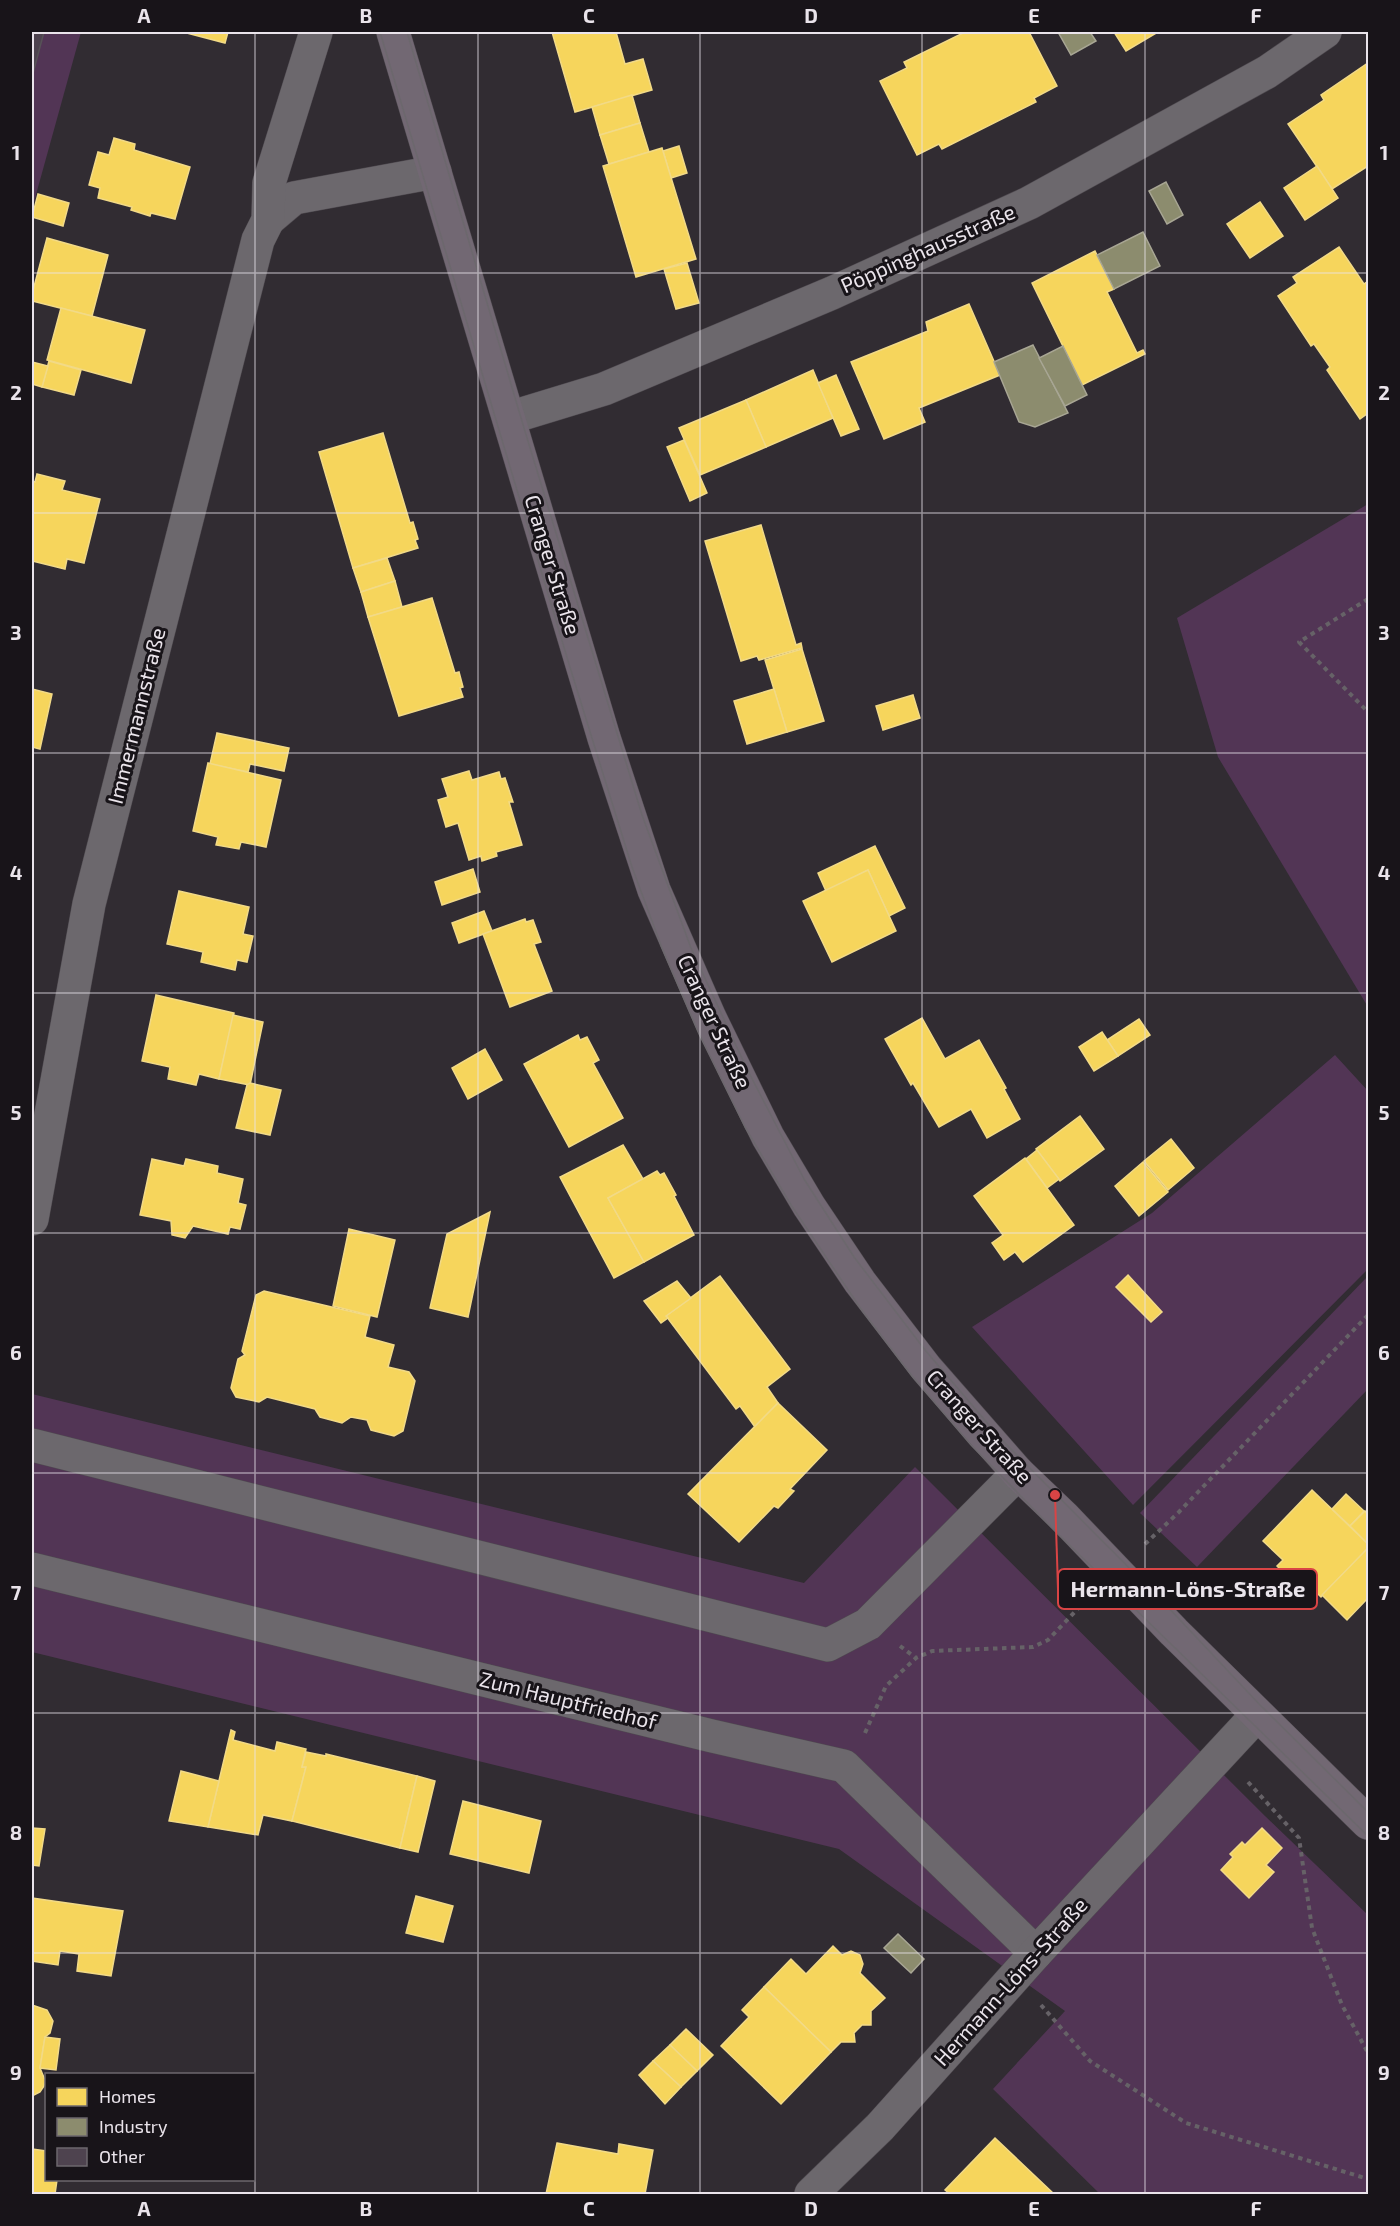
<svg xmlns="http://www.w3.org/2000/svg" width="1400" height="2226" viewBox="0 0 1400 2226" font-family="'Exo 2',sans-serif">
	<rect width="100%" height="100%" fill="#312c32"/>
	<g fill="#523555">
		<polygon points="32,32 81,32 32,209"/>
		<polygon points="1368,504 1368,1007 1218,757 1177,618"/>
		<polygon points="1335,1055 1368,1091 1368,1269 1133,1505 972,1327 1152,1213"/>
		<polygon points="1368,1276 1368,1389 1197,1567 1140,1513"/>
		<polygon points="32,1394 804,1583 915,1467 1265,1816 1368,1915 1368,2194 1100,2194 993,2089 1065,2011 839,1849 32,1652"/>
	</g>
	<g fill="#f6d55c" stroke="#f2da87" stroke-width="1.5">
		<polygon points="183,32 228,32 225,43"/>
		<polygon points="552,32 616,32 625,64 643,59 652,90 575,112"/>
		<polygon points="965,32 1029,32 1057,86 1034,98 1036,102 942,149 939,144 917,155 880,81 907,68 904,62"/>
		<polygon points="1114,32 1158,32 1126,51"/>
		<polygon points="1368,63 1368,166 1332,189 1288,124 1324,100 1321,95"/>
		<polygon points="632,95 640,123 600,135 592,107"/>
		<polygon points="640,123 649,152 609,164 600,135"/>
		<polygon points="114,138 135,144 134,150 190,167 175,219 151,213 150,216 131,210 132,207 98,198 100,188 89,185 98,152 109,155"/>
		<polygon points="679,146 687,173 671,178 663,151"/>
		<polygon points="662,148 696,259 636,277 603,166"/>
		<polygon points="1317,166 1338,198 1305,220 1284,188"/>
		<polygon points="38,194 69,203 63,226 32,217"/>
		<polygon points="1260,202 1283,236 1250,258 1227,224"/>
		<polygon points="47,238 108,255 92,316 32,301 32,294"/>
		<polygon points="1339,247 1364,284 1368,281 1368,413 1360,419 1327,370 1330,367 1314,344 1311,346 1278,296 1297,283 1293,277"/>
		<polygon points="1095,251 1114,289 1107,292 1137,353 1143,350 1145,354 1082,385 1032,283"/>
		<polygon points="687,263 699,303 676,309 664,269"/>
		<polygon points="969,304 1000,375 919,408 925,422 884,439 851,362 928,331 926,322"/>
		<polygon points="61,308 145,330 131,383 47,360"/>
		<polygon points="49,361 81,370 74,395 42,387"/>
		<polygon points="32,362 48,366 42,387 32,384"/>
		<polygon points="813,370 833,418 766,447 746,400"/>
		<polygon points="836,375 859,429 841,436 818,383"/>
		<polygon points="746,400 766,447 700,475 679,428"/>
		<polygon points="383,433 410,523 413,522 418,539 415,540 418,548 353,568 319,452"/>
		<polygon points="684,440 707,493 690,501 667,447"/>
		<polygon points="37,474 65,481 62,490 100,499 84,563 67,559 65,569 32,561 32,481 35,482"/>
		<polygon points="761,525 796,645 801,643 802,648 759,660 757,656 741,661 705,541"/>
		<polygon points="387,558 395,581 361,592 353,568"/>
		<polygon points="395,581 402,607 368,617 361,592"/>
		<polygon points="432,598 455,673 459,672 463,687 460,688 463,697 399,716 368,617"/>
		<polygon points="802,649 824,721 787,732 765,660"/>
		<polygon points="32,689 52,694 40,749 32,747"/>
		<polygon points="774,689 787,732 747,744 734,701"/>
		<polygon points="913,695 920,718 883,730 876,706"/>
		<polygon points="217,733 289,748 284,771 250,764 248,772 210,764"/>
		<polygon points="208,763 281,780 266,847 241,842 239,849 216,845 218,837 193,831"/>
		<polygon points="469,771 472,780 499,772 501,779 505,778 513,802 509,802 522,845 496,852 497,856 482,861 481,856 469,860 458,823 446,827 438,800 448,797 442,779"/>
		<polygon points="875,846 905,908 889,916 868,870 826,891 818,873"/>
		<polygon points="473,869 480,892 442,905 435,882"/>
		<polygon points="868,870 896,931 832,962 803,901"/>
		<polygon points="179,891 249,907 243,934 253,936 247,962 237,960 235,970 201,962 203,952 167,944"/>
		<polygon points="484,911 492,931 459,943 452,923"/>
		<polygon points="525,919 526,922 533,920 541,942 534,944 552,991 510,1007 483,934"/>
		<polygon points="156,995 234,1013 219,1079 199,1074 196,1085 168,1079 170,1067 142,1061"/>
		<polygon points="233,1015 263,1022 250,1085 219,1079"/>
		<polygon points="922,1018 945,1059 979,1040 1006,1088 1004,1089 1020,1119 987,1138 971,1109 939,1127 913,1083 911,1085 885,1039"/>
		<polygon points="1139,1019 1150,1035 1118,1056 1107,1040"/>
		<polygon points="1102,1032 1118,1056 1094,1071 1079,1047"/>
		<polygon points="578,1035 580,1040 587,1037 599,1060 593,1063 623,1118 569,1147 524,1064"/>
		<polygon points="485,1049 502,1080 468,1099 452,1068"/>
		<polygon points="250,1083 281,1090 270,1135 236,1128 247,1085"/>
		<polygon points="1080,1116 1104,1149 1060,1181 1036,1149"/>
		<polygon points="1171,1139 1194,1168 1168,1190 1144,1161"/>
		<polygon points="623,1145 643,1179 608,1198 644,1262 614,1278 560,1177"/>
		<polygon points="1037,1150 1059,1179 1047,1188 1026,1159"/>
		<polygon points="1025,1158 1074,1225 1023,1262 1015,1252 1004,1260 992,1243 1003,1235 974,1196"/>
		<polygon points="152,1159 184,1166 186,1159 218,1166 217,1173 243,1179 238,1203 246,1205 240,1229 230,1227 228,1234 193,1226 185,1238 172,1235 171,1221 140,1215"/>
		<polygon points="1143,1162 1168,1192 1139,1216 1115,1186"/>
		<polygon points="657,1171 660,1175 664,1173 676,1195 674,1196 694,1235 644,1262 608,1198"/>
		<polygon points="490,1212 468,1317 430,1308 447,1234"/>
		<polygon points="349,1229 395,1240 377,1317 333,1306"/>
		<polygon points="1128,1275 1162,1312 1151,1322 1116,1287"/>
		<polygon points="720,1276 790,1369 767,1387 778,1403 755,1427 740,1406 736,1409 666,1316"/>
		<polygon points="677,1281 691,1298 666,1316 668,1318 661,1323 644,1301"/>
		<polygon points="264,1291 370,1316 365,1337 394,1345 388,1367 409,1372 415,1381 403,1431 394,1436 371,1430 367,1420 351,1417 342,1423 320,1417 315,1409 267,1397 259,1402 236,1397 231,1388 238,1359 245,1355 242,1351 256,1295"/>
		<polygon points="778,1403 827,1450 790,1489 794,1491 778,1508 774,1506 739,1542 688,1494"/>
		<polygon points="1312,1490 1368,1544 1368,1548 1321,1597 1296,1573 1290,1579 1277,1566 1283,1560 1263,1541"/>
		<polygon points="1346,1494 1364,1511 1350,1526 1332,1509"/>
		<polygon points="1365,1511 1368,1515 1368,1544 1350,1526"/>
		<polygon points="1368,1548 1368,1598 1347,1620 1322,1595"/>
		<polygon points="231,1730 235,1732 233,1740 275,1751 277,1742 306,1749 302,1767 306,1767 292,1821 263,1815 258,1835 208,1827"/>
		<polygon points="306,1752 326,1756 326,1754 417,1776 400,1848 292,1821 306,1767 302,1767"/>
		<polygon points="181,1771 219,1781 208,1827 169,1821"/>
		<polygon points="417,1776 435,1781 418,1852 400,1848"/>
		<polygon points="463,1801 541,1821 529,1873 450,1854"/>
		<polygon points="32,1828 45,1829 39,1866 32,1865"/>
		<polygon points="1262,1828 1282,1848 1266,1865 1274,1872 1249,1898 1221,1870 1233,1857 1230,1854 1242,1842 1245,1845"/>
		<polygon points="416,1896 453,1906 443,1942 406,1933"/>
		<polygon points="32,1898 123,1911 111,1976 77,1971 79,1954 60,1951 58,1965 32,1961"/>
		<polygon points="833,1946 842,1955 851,1951 860,1955 863,1964 860,1973 885,1998 871,2011 871,2025 862,2025 854,2033 855,2042 841,2042 831,2052 764,1987 791,1959 806,1974"/>
		<polygon points="764,1987 831,2052 781,2104 721,2046 749,2017 742,2010"/>
		<polygon points="32,2005 47,2010 53,2021 50,2033 45,2037 40,2068 45,2080 44,2086 40,2092 32,2096"/>
		<polygon points="686,2029 713,2055 697,2071 670,2045"/>
		<polygon points="45,2037 60,2039 56,2070 40,2068"/>
		<polygon points="670,2045 697,2071 681,2087 653,2061"/>
		<polygon points="653,2061 681,2087 665,2104 639,2075"/>
		<polygon points="995,2138 1054,2194 950,2194 945,2190"/>
		<polygon points="557,2143 618,2154 619,2144 653,2150 645,2194 546,2194"/>
		<polygon points="32,2149 46,2151 46,2180 57,2180 55,2194 32,2194"/>
	</g>
	<g fill="#8c8c6e" stroke="#a8a694" stroke-width="1.5">
		<polygon points="1058,32 1090,32 1096,41 1071,55"/>
		<polygon points="1166,182 1183,215 1167,224 1149,191"/>
		<polygon points="1143,232 1160,266 1114,289 1097,255"/>
		<polygon points="1033,345 1068,413 1035,427 1019,422 994,362"/>
		<polygon points="1063,346 1087,395 1065,406 1039,358"/>
		<polygon points="898,1934 924,1959 911,1973 884,1948"/>
	</g>
	<polygon fill="#4e434f" stroke="#575257" stroke-width="1.5" points="32,32 44,32 32,77"/>
	<g fill="none" stroke-linecap="round" stroke-linejoin="round">
		<defs>
			<g id="minor">
				<polyline points="268,220 294,198 435,172"/>
				<polyline points="509,418 604,389 832,293 1029,203 1267,72 1325,32"/>
				<polyline points="32,1219 89,904 258,240 268,220 269,183 316,32"/>
				<polyline points="32,1445 828,1645 868,1624 1018,1473"/>
				<polyline points="32,1569 712,1736 844,1766 1036,1953"/>
				<polyline points="811,2194 880,2127 1036,1953 1257,1715"/>
			</g>
			<polyline id="major" points="393,32 604,738 654,890 710,1018 768,1137 809,1206 860,1282 926,1368 1018,1473 1064,1517 1174,1632 1368,1823"/>
		</defs>
		<use href="#minor" stroke="#4f4a50" stroke-width="34"/>
		<use href="#major" stroke="#4f4a50" stroke-width="34"/>
		<g stroke="#666267" stroke-width="4" stroke-dasharray="4.5 4.5" stroke-linecap="butt">
			<polyline points="1368,599 1299,642 1368,712"/>
			<polyline points="1145,1544 1178,1513 1368,1315"/>
			<polyline points="900,1646 916,1658"/>
			<polyline points="865,1733 886,1686 916,1658 932,1651 1033,1647 1048,1640 1087,1599"/>
			<polyline points="1248,1782 1299,1838 1312,1928 1342,2005 1368,2053"/>
			<polyline points="1041,2005 1090,2061 1186,2123 1368,2179"/>
		</g>
		<use href="#minor" stroke="#6c686d" stroke-width="33"/>
		<use href="#major" stroke="#726873" stroke-width="33"/>
		<g stroke="#6c686d" stroke-width="1.5">
			<polyline points="380,32 569,664 632,867 662,948 699,1034 745,1127 791,1205 861,1309 912,1376 971,1445 1052,1528 1368,1836"/>
			<polyline points="407,32 524,428 642,815 691,948 746,1067 804,1179 854,1257 925,1350 1001,1439 1165,1604 1260,1705 1368,1812"/>
		</g>
	</g>
	<path fill="none" stroke="#eae4eb" stroke-width="1.5" stroke-opacity="0.55" d="M 255,32 L 255,2194M 478,32 L 478,2194M 700,32 L 700,2194M 922,32 L 922,2194M 1145,32 L 1145,2194M 32,273 L 1368,273M 32,513 L 1368,513M 32,753 L 1368,753M 32,993 L 1368,993M 32,1233 L 1368,1233M 32,1473 L 1368,1473M 32,1713 L 1368,1713M 32,1953 L 1368,1953"/>
	<g text-anchor="middle" stroke-width="6" stroke-linejoin="round" paint-order="stroke">
		<g font-size="21" fill="#eae4eb" stroke="#181419">
			<text transform="translate(928 249) rotate(-24)" y="7">Pöppinghausstraße</text>
			<text transform="translate(552 565) rotate(73)" y="7">Cranger Straße</text>
			<text transform="translate(137 716) rotate(-76)" y="7">Immermannstraße</text>
			<text transform="translate(714 1022) rotate(65)" y="7">Cranger Straße</text>
			<text transform="translate(979 1427) rotate(48)" y="7">Cranger Straße</text>
			<text transform="translate(568 1701) rotate(14)" y="7">Zum Hauptfriedhof</text>
			<text transform="translate(1011 1982) rotate(-48)" y="7">Hermann-Löns-Straße</text>
		</g>
	</g>
	<path fill="none" stroke="#d94445" stroke-width="2" d="M1055 1495L1058 1589"/>
	<circle fill="#d94445" stroke="#181419" stroke-width="2" cx="1055" cy="1495" r="6"/>
	<rect fill="#181419" stroke="#d94445" stroke-width="2" x="1058" y="1569" width="259" height="40" rx="6"/>
	<g font-size="22" text-anchor="middle" font-weight="bold" fill="#eae4eb">
		<text x="1188" y="1597">Hermann-Löns-Straße</text>
	</g>
	<rect width="1400" height="2226" fill="none" stroke="#181419" stroke-width="66"/>
	<rect x="45" y="2073" width="210" height="108" fill="#181419" stroke="#6c676d" stroke-width="1.5"/>
	<rect x="57" y="2088" width="30" height="18" fill="#f6d55c" stroke="#6c676d" stroke-width="1.5"/>
	<text x="99" y="2103" font-size="18" fill="#eae4eb">Homes</text>
	<rect x="57" y="2118" width="30" height="18" fill="#8c8c6e" stroke="#6c676d" stroke-width="1.5"/>
	<text x="99" y="2133" font-size="18" fill="#eae4eb">Industry</text>
	<rect x="57" y="2148" width="30" height="18" fill="#4e434f" stroke="#6c676d" stroke-width="1.5"/>
	<text x="99" y="2163" font-size="18" fill="#eae4eb">Other</text>
	<rect x="33" y="33" width="1334" height="2160" fill="none" stroke="#eae4eb" stroke-width="2"/>
	<g font-size="20" text-anchor="middle" font-weight="bold" fill="#eae4eb">
		<text x="144" y="23">A</text>
		<text x="366" y="23">B</text>
		<text x="589" y="23">C</text>
		<text x="811" y="23">D</text>
		<text x="1034" y="23">E</text>
		<text x="1256" y="23">F</text>
		<text x="16" y="160">1</text>
		<text x="1384" y="160">1</text>
		<text x="16" y="400">2</text>
		<text x="1384" y="400">2</text>
		<text x="16" y="640">3</text>
		<text x="1384" y="640">3</text>
		<text x="16" y="880">4</text>
		<text x="1384" y="880">4</text>
		<text x="16" y="1120">5</text>
		<text x="1384" y="1120">5</text>
		<text x="16" y="1360">6</text>
		<text x="1384" y="1360">6</text>
		<text x="16" y="1600">7</text>
		<text x="1384" y="1600">7</text>
		<text x="16" y="1840">8</text>
		<text x="1384" y="1840">8</text>
		<text x="16" y="2080">9</text>
		<text x="1384" y="2080">9</text>
		<text x="144" y="2216">A</text>
		<text x="366" y="2216">B</text>
		<text x="589" y="2216">C</text>
		<text x="811" y="2216">D</text>
		<text x="1034" y="2216">E</text>
		<text x="1256" y="2216">F</text>
	</g>
</svg>
